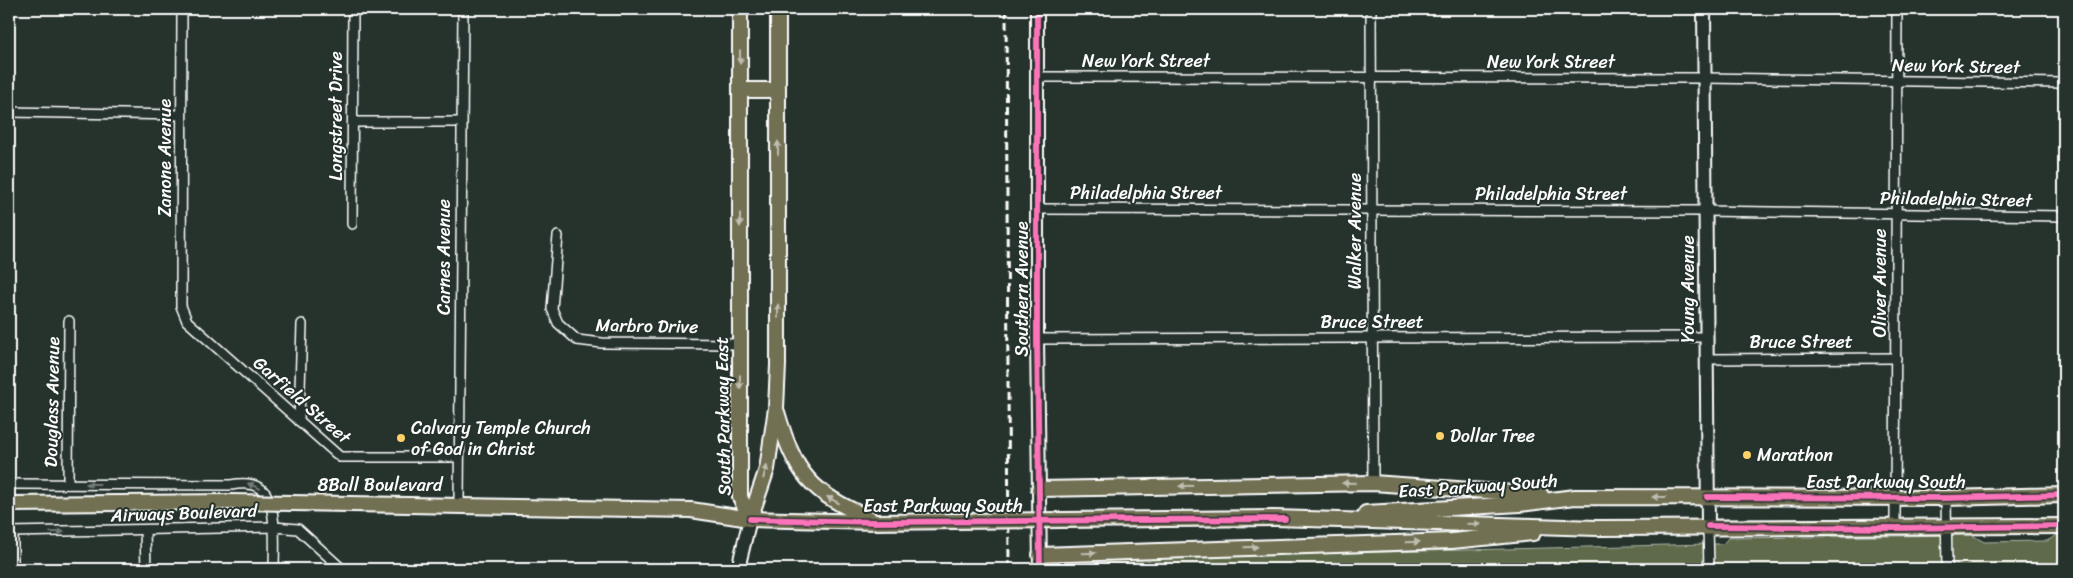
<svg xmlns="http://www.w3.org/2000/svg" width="2073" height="578" viewBox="0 0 2073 578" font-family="Sriracha,sans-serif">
	<rect width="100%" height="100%" fill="#26332d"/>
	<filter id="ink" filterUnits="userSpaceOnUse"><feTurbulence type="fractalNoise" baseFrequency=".02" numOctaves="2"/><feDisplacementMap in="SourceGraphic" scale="10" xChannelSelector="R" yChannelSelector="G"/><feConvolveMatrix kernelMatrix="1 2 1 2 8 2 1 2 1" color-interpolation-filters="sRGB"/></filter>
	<g filter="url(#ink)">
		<polygon fill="#5e6b4c" stroke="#aeb5a6" points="2064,534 2064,569 1095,569 1099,559 1709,544 1723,544 1728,538 1965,535 1972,535 1984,542 2047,541 2057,535"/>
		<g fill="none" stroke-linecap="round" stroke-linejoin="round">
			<defs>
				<g id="street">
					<polyline points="182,9 181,306 187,321 340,457 459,457"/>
					<polyline points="1371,9 1373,483"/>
					<polyline points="1038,77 1705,78 2064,83"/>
					<polyline points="9,112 181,115"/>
					<polyline points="353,122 461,122"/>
					<polyline points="1037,209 1705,211 2064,216"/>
					<polyline points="352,224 353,9"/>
					<polyline points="558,236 552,309 558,323 577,340 602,343 739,344"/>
					<polyline points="1037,339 1706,337"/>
					<polyline points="1706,359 1896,358"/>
					<polyline points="299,421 302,324"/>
					<path d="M 9,484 L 231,485 C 241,483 252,482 261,489 C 278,500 274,550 274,569"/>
					<polyline points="68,484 69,321"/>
					<polyline points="1946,498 1947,569"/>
					<polyline points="459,504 463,9"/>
					<polyline points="1708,526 1709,569"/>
					<polyline points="1895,528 1897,9"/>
					<polyline points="145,531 146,569"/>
					<polyline points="9,532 274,527 298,529 342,569"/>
					<polyline points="13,533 13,569"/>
				</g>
				<g id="secondary">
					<polyline points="1037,9 1037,339 1040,569"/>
					<polyline points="1704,9 1708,526"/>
					<polyline points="740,569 740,560 750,519"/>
				</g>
				<g id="primary">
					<polyline points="740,9 740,497 750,519"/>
					<polyline points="740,90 778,90"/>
					<path d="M 777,412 C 795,474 810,492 869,518"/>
					<polyline points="1039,489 1373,483 1541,495"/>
					<polyline points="9,504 230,502"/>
					<polyline points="408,505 691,510 750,519 877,522 956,521"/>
					<polyline points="1366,513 1520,504 1575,497 1946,498 2064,495"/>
					<polyline points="1275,518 1597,528 2064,526"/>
					<polyline points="750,519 767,469 776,408 778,365 778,9"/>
					<polyline points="1040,555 1452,541 1533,533"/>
				</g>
			</defs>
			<use href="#street" stroke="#fff" stroke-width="12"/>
			<use href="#secondary" stroke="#fff" stroke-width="16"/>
			<use href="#primary" stroke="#fff" stroke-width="18"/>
			<use href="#street" stroke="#26332d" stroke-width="9"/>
			<use href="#secondary" stroke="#26332d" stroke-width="12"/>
			<use href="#primary" stroke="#716f52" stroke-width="14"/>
			<polyline stroke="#fff" stroke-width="3" stroke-dasharray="8 4" stroke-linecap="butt" points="1006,9 1009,569"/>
			<defs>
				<g id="primary-bridge">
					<polyline points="230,502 408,505"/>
					<polyline points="956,521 1275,518"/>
				</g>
			</defs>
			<use href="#primary-bridge" stroke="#fff" stroke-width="18" stroke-linecap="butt"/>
			<use href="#primary-bridge" stroke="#716f52" stroke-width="14"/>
			<defs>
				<g id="cycleway">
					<polyline points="1037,9 1037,339 1040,569"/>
					<polyline points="1707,497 1946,498 2064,495"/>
					<polyline points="750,519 877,522 1285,519"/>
					<polyline points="1708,526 1895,528 2064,526"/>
				</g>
			</defs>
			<use href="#cycleway" stroke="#26332d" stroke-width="9"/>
			<use href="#cycleway" stroke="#fb73b8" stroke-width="6"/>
		</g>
		<defs><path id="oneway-solid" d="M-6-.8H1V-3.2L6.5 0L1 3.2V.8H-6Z" transform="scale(1.25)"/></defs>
		<g fill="#bfbeb1">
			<use href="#oneway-solid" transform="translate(740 57) rotate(90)"/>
			<use href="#oneway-solid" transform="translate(778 148) rotate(-90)"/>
			<use href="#oneway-solid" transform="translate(740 220) rotate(90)"/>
			<use href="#oneway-solid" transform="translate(778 311) rotate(-90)"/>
			<use href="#oneway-solid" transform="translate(740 382) rotate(90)"/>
			<use href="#oneway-solid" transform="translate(765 472) rotate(-75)"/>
			<use href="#oneway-solid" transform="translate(1349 483) rotate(179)"/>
			<use href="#oneway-solid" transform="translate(1186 486) rotate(179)"/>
			<use href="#oneway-solid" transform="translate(1659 497) rotate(-180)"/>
			<use href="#oneway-solid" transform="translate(833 500) rotate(-151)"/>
			<use href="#oneway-solid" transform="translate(1474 524) rotate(2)"/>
			<use href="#oneway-solid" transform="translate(1413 542) rotate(-2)"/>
			<use href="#oneway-solid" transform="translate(1251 547) rotate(-2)"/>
			<use href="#oneway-solid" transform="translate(1089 553) rotate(-2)"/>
		</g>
		<g fill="#727a76">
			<use href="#oneway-solid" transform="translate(93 484) rotate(-180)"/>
			<use href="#oneway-solid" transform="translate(254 486) rotate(-156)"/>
			<use href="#oneway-solid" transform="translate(57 532) rotate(-1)"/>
		</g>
	</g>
	<g fill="#ffd166" stroke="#26332d" stroke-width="2">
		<circle cx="1440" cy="436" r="5"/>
		<circle cx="401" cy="438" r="5"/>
		<circle cx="1747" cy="455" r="5"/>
	</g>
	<g text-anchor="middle" stroke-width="4" stroke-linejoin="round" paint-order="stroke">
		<g font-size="18" fill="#fff" stroke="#26332d">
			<text x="1146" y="67">New York Street</text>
			<text x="1551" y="68">New York Street</text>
			<text transform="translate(1956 66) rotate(1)" y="6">New York Street</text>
			<text transform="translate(336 116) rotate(-90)" y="6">Longstreet Drive</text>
			<text transform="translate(165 158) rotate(-90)" y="6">Zanone Avenue</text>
			<text x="1146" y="199">Philadelphia Street</text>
			<text x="1551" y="200">Philadelphia Street</text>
			<text transform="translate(1956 199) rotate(1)" y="6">Philadelphia Street</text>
			<text transform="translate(1355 231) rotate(-90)" y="6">Walker Avenue</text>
			<text transform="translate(444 257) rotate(-90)" y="6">Carnes Avenue</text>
			<text transform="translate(1880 283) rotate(-90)" y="6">Oliver Avenue</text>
			<text transform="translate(1022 289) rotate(-90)" y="6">Southern Avenue</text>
			<text transform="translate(1688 289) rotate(-90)" y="6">Young Avenue</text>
			<text x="1372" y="328">Bruce Street</text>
			<text transform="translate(647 326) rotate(1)" y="6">Marbro Drive</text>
			<text x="1801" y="348">Bruce Street</text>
			<text transform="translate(302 400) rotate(41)" y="6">Garfield Street</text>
			<text transform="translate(52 402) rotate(-89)" y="6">Douglass Avenue</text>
			<text transform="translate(723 416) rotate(-91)" y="6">South Parkway East</text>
			<text x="1886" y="488">East Parkway South</text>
			<text x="380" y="491">8Ball Boulevard</text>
			<text transform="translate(1478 486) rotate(-4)" y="6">East Parkway South</text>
			<text x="943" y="512">East Parkway South</text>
			<text transform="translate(184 513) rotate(-2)" y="6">Airways Boulevard</text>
		</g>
		<g font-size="18" fill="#fff" stroke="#26332d" text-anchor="start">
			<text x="411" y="434">Calvary Temple Church<tspan x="411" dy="21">of God in Christ</tspan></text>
			<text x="1450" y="442">Dollar Tree</text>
			<text x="1757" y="461">Marathon</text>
		</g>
	</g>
	<rect width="2073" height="578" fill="none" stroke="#26332d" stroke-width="30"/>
	<rect x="15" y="15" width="2043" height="548" fill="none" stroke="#fff" stroke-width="2" filter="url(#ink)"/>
</svg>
